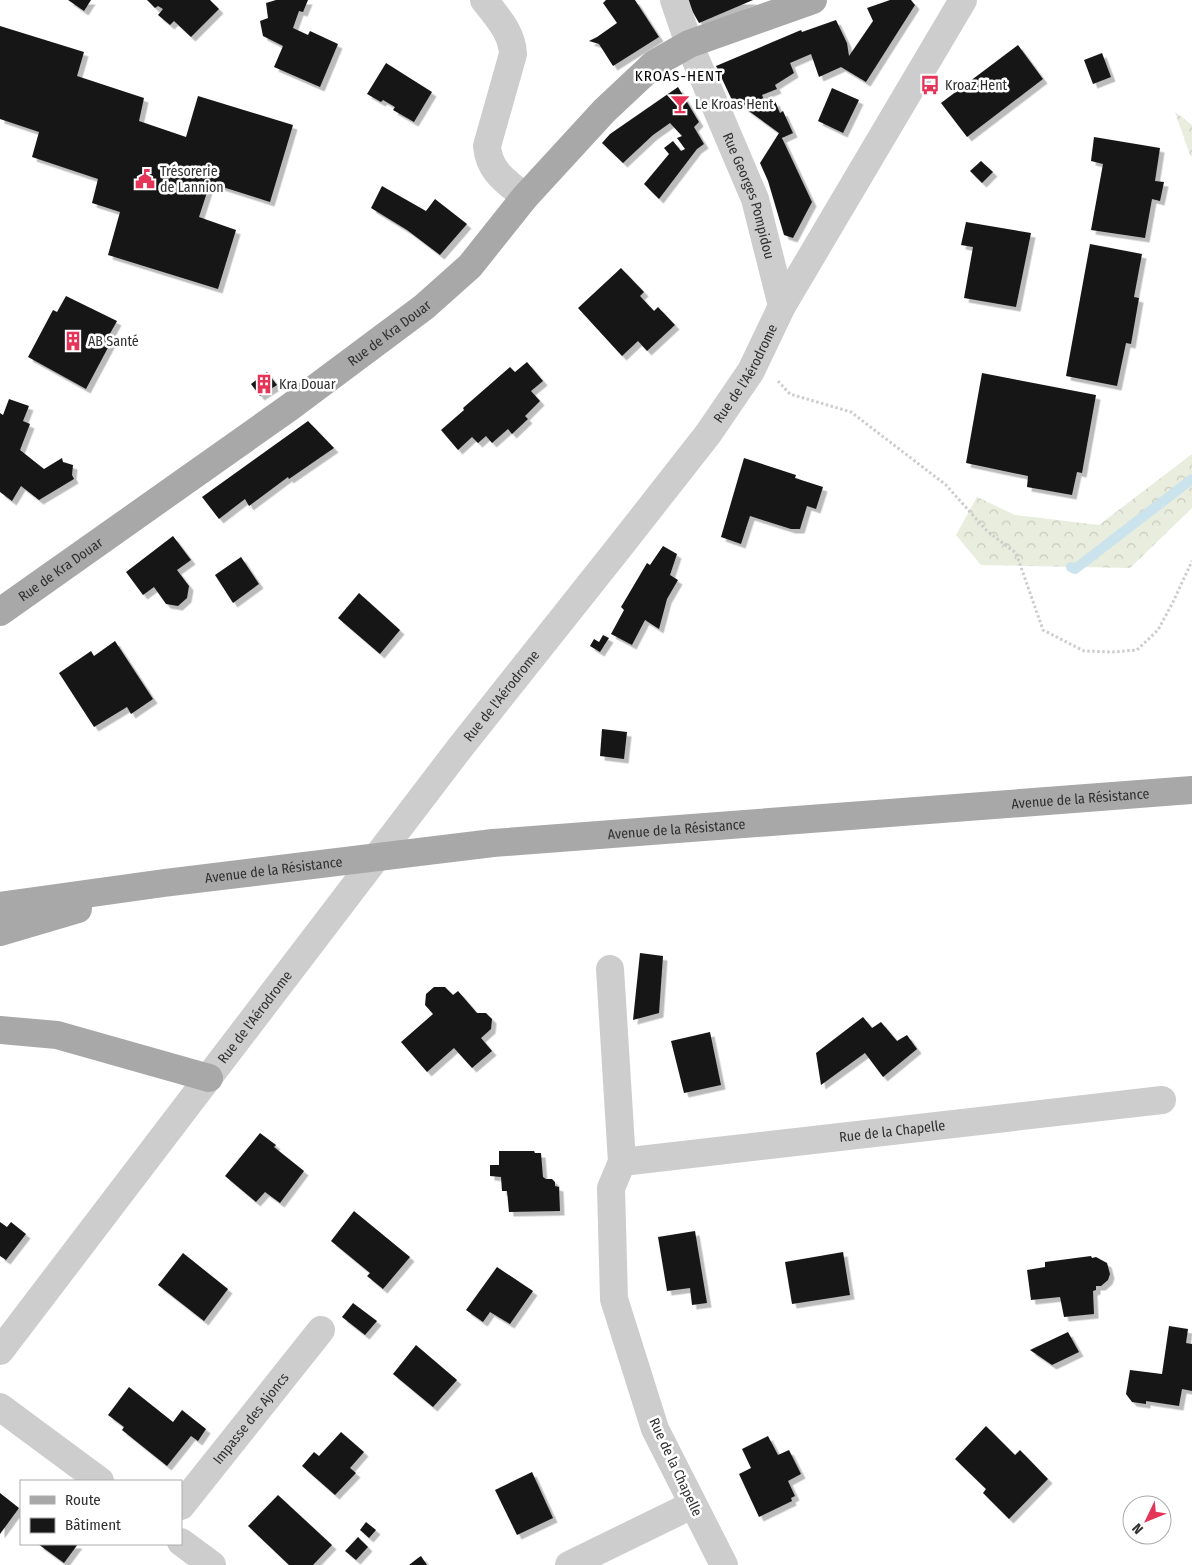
<svg xmlns="http://www.w3.org/2000/svg" width="1192" height="1565" viewBox="0 0 1192 1565" font-family="'Fira Sans Condensed',sans-serif">
	<defs>
		<pattern id="forest-crowns" width="20" height="18" patternUnits="userSpaceOnUse" patternTransform="scale(1.25)"><rect width="20" height="18" fill="#e8edde"/><path d="M2 6a3 3 0 1 1 6 0M12 15a3 3 0 1 1 6 0" fill="none" stroke="#c7ccbf"/></pattern>
		<filter id="shadow"><feDropShadow dx="4.5" dy="4.5" stdDeviation="0" flood-color="#0004"/></filter>
	</defs>
	<rect width="100%" height="100%" fill="#fff"/>
	<g fill="url(#forest-crowns)">
		<polygon points="1175,112 1192,125 1192,157 1190,155"/>
		<polygon points="1192,454 1192,508 1130,568 981,565 956,535 977,497 1015,515 1099,525"/>
	</g>
	<g fill="none" stroke-linecap="round" stroke-linejoin="round">
		<polyline stroke="#cae3ec" stroke-width="10" points="1071,567 1075,569 1192,479"/>
	</g>
	<g fill="#171717" filter="url(#shadow)">
		<polygon points="68,0 91,0 84,11"/>
		<polygon points="147,0 210,0 219,9 191,37 174,21 170,25 158,15 163,9 158,6 155,8"/>
		<polygon points="276,0 308,0 303,12 299,11 293,28 308,35 310,31 338,44 320,87 274,67 283,46 263,36 260,21 268,18 266,3"/>
		<polygon points="606,0 635,0 659,37 613,66 599,44 589,41 597,37 617,23 603,3"/>
		<polygon points="686,0 753,0 699,23"/>
		<polygon points="890,0 911,0 915,5 866,82 841,67 819,77 811,54 790,63 794,73 775,85 777,89 762,95 766,105 775,101 780,113 783,111 793,133 782,138 812,202 793,238 784,235 768,181 760,163 779,133 731,98 716,66 801,30 802,32 836,20 847,43 849,56 873,21 867,8"/>
		<polygon points="0,26 84,52 77,76 144,98 139,121 186,137 198,96 293,125 270,202 210,183 199,217 236,230 218,289 108,255 120,212 92,203 98,179 32,157 39,132 0,119"/>
		<polygon points="1018,45 1043,79 967,137 941,103"/>
		<polygon points="1102,53 1111,77 1093,84 1084,60"/>
		<polygon points="386,63 432,92 414,122 393,110 395,107 383,100 381,102 367,94"/>
		<polygon points="678,87 699,122 694,127 704,144 697,149 659,199 644,184 669,154 664,148 673,141 681,151 685,149 677,138 682,136 670,123 653,135 623,163 602,143 610,134"/>
		<polygon points="832,88 859,100 843,133 818,121"/>
		<polygon points="1094,137 1160,148 1155,181 1164,182 1160,201 1152,199 1145,238 1091,230 1103,164 1091,161"/>
		<polygon points="981,161 993,172 982,183 970,171"/>
		<polygon points="382,186 426,211 435,199 467,224 440,255 407,230 371,208"/>
		<polygon points="966,222 1031,233 1016,307 964,298 973,247 961,245"/>
		<polygon points="1090,244 1142,254 1134,297 1139,298 1131,344 1126,343 1117,386 1066,376"/>
		<polygon points="621,268 644,292 640,296 654,311 658,307 675,325 647,351 638,341 622,356 578,308"/>
		<polygon points="66,296 117,321 107,339 111,342 86,389 28,357 53,310 57,312"/>
		<polygon points="527,362 543,381 531,391 540,401 525,416 528,419 512,434 508,429 492,443 486,436 478,443 472,437 458,450 441,430 464,410 463,408 510,367 515,372"/>
		<polygon points="267,372 277,385 260,396 251,384"/>
		<polygon points="982,373 1096,395 1082,473 1077,472 1072,495 1027,487 1028,476 966,463"/>
		<polygon points="9,399 29,406 23,421 30,424 20,450 44,469 62,458 63,462 73,465 72,475 74,479 39,500 21,486 12,501 0,492 0,413 3,415"/>
		<polygon points="308,421 334,448 289,479 288,477 249,506 245,499 219,519 202,497"/>
		<polygon points="744,458 796,475 795,478 823,487 816,509 807,506 800,529 791,529 750,516 741,544 721,537"/>
		<polygon points="173,536 191,560 177,570 189,586 187,598 178,606 166,604 154,587 143,595 126,572"/>
		<polygon points="663,546 677,554 670,575 678,580 667,599 659,629 645,620 632,645 611,634 624,610 621,607 647,563 650,565"/>
		<polygon points="241,557 259,584 233,603 215,575"/>
		<polygon points="359,593 400,630 380,654 338,618"/>
		<polygon points="603,635 609,638 600,652 590,646 594,639 599,642"/>
		<polygon points="115,641 153,699 131,714 127,707 94,727 59,673 91,651 94,656"/>
		<polygon points="602,729 627,732 624,759 600,756"/>
		<polygon points="640,953 663,956 659,1013 633,1020"/>
		<polygon points="434,987 445,987 453,995 458,991 477,1013 486,1013 492,1019 491,1029 481,1038 492,1051 472,1068 454,1048 427,1072 401,1042 433,1014 425,1005 426,994"/>
		<polygon points="863,1017 872,1028 881,1022 897,1041 907,1035 917,1049 883,1077 865,1053 821,1085 816,1053"/>
		<polygon points="710,1032 721,1085 684,1093 671,1041"/>
		<polygon points="260,1133 276,1145 274,1147 304,1171 280,1203 265,1192 256,1202 225,1176"/>
		<polygon points="499,1151 534,1151 535,1153 541,1153 543,1177 546,1179 552,1179 555,1182 555,1186 559,1187 560,1211 509,1212 507,1191 502,1191 501,1177 490,1176 490,1165 499,1165"/>
		<polygon points="354,1211 410,1257 383,1289 367,1276 370,1273 331,1241"/>
		<polygon points="0,1222 7,1227 11,1222 26,1234 6,1260 0,1256"/>
		<polygon points="695,1231 707,1303 692,1305 690,1288 667,1291 658,1237"/>
		<polygon points="843,1252 850,1295 792,1304 785,1262"/>
		<polygon points="183,1253 228,1289 204,1321 158,1285"/>
		<polygon points="1091,1256 1092,1258 1096,1257 1107,1263 1110,1274 1108,1280 1101,1286 1096,1286 1096,1290 1093,1291 1094,1314 1064,1317 1060,1297 1031,1300 1027,1270 1045,1267 1045,1262"/>
		<polygon points="497,1267 533,1291 510,1324 490,1312 483,1322 466,1310"/>
		<polygon points="353,1303 377,1321 365,1335 342,1317"/>
		<polygon points="1169,1326 1188,1329 1186,1343 1192,1344 1192,1391 1182,1389 1179,1406 1146,1401 1146,1404 1132,1402 1126,1394 1130,1370 1162,1374"/>
		<polygon points="1068,1332 1079,1352 1052,1365 1030,1350"/>
		<polygon points="416,1345 457,1380 433,1407 393,1374"/>
		<polygon points="129,1387 173,1422 182,1410 206,1429 198,1441 191,1436 167,1466 122,1430 124,1427 108,1415"/>
		<polygon points="986,1426 1015,1455 1020,1450 1048,1479 1009,1519 983,1493 986,1489 955,1459"/>
		<polygon points="341,1432 364,1452 350,1468 356,1473 335,1495 302,1466 314,1452 319,1456"/>
		<polygon points="768,1436 778,1455 789,1450 801,1474 788,1481 795,1496 791,1498 792,1501 759,1517 739,1474 751,1468 742,1449"/>
		<polygon points="532,1472 553,1518 517,1535 495,1490"/>
		<polygon points="0,1493 19,1508 0,1534"/>
		<polygon points="278,1495 332,1545 313,1565 289,1565 248,1526"/>
		<polygon points="366,1522 376,1530 369,1538 360,1530"/>
		<polygon points="358,1537 368,1547 356,1560 345,1551"/>
		<polygon points="38,1544 78,1544 64,1563"/>
		<polygon points="421,1556 427,1565 409,1565 418,1558"/>
	</g>
	<g fill="none" stroke-linecap="round" stroke-linejoin="round">
		<polyline stroke="#cdcdcd" stroke-width="3" stroke-dasharray="2.5 2.5" stroke-linecap="butt" points="778,381 790,394 851,412 946,485 987,531 1016,553 1043,630 1084,651 1113,652 1137,650 1158,630 1173,602 1192,561"/>
		<g stroke="#cdcdcd" stroke-width="28">
			<path d="M 484,0 C 497,17 512,32 513,54 L 487,146 C 489,172 507,182 525,197"/>
			<path id="s1" d="M 674,0 L 689,44 L 755,199 L 782,306"/>
			<polyline points="610,969 622,1162"/>
			<path id="s2" d="M 0,1351 L 459,749 L 621,545 L 708,434 L 751,371 L 782,306 L 963,0"/>
			<polyline points="0,1407 100,1481"/>
			<path id="s3" d="M 181,1506 L 321,1330"/>
			<polyline points="181,1542 212,1565"/>
			<polyline points="569,1565 692,1505"/>
			<path id="s4" d="M 724,1565 L 655,1429 L 614,1299 L 611,1188 L 622,1162 L 1162,1100"/>
		</g>
		<g stroke="#a8a8a8" stroke-width="28">
			<path id="s5" d="M 0,612 L 290,407 L 424,307 L 470,266 L 525,197 L 604,111 L 654,64 L 689,44 L 813,0"/>
			<path id="s6" d="M 0,906 L 164,883 L 493,843 L 1192,790"/>
			<polyline points="0,932 78,909"/>
			<polyline points="0,1030 57,1035 209,1078"/>
		</g>
	</g>
	<defs>
		<symbol id="bus-bare" viewBox="-9 -9 18 18"><path d="M-5-6H5V4H4V6H2V4H-2V6H-4V4H-5ZM-3.5-4V0h7V-4ZM-3.5 1.2v1.5H-2V1.2ZM2 1.2v1.5H3.5V1.2Z" fill="#e43558" stroke="#fff" stroke-width="2.5" paint-order="stroke"/></symbol>
		<symbol id="bar-bare" viewBox="-9 -9 18 18"><path d="M-6-5H6L.8 .8V4.5H3.5V6h-7V4.5H-.8V.8Z" fill="#e43558" stroke="#fff" stroke-width="2.5" paint-order="stroke"/></symbol>
		<symbol id="civic-bare" viewBox="-9 -9 18 18"><path d="M-.6-6.5H3V-4.5H.6V-3L4-1V1h2V6H-6V1h2V-1L-.6-3ZM-1.2 2.5V6h2.4V2.5Z" fill="#e43558" stroke="#fff" stroke-width="2.5" paint-order="stroke"/></symbol>
		<symbol id="building-bare" viewBox="-9 -9 18 18"><path d="M-4-6H4V6H1V3H-1V6H-4ZM-2.5-4.3h1.7v1.8h-1.7ZM.8-4.3h1.7v1.8H.8ZM-2.5-1h1.7V.8h-1.7ZM.8-1h1.7V.8H.8Z" fill="#e43558" stroke="#fff" stroke-width="2.5" paint-order="stroke"/></symbol>
	</defs>
	<g fill-rule="evenodd">
		<use href="#bus-bare" x="916" y="71" width="28" height="28"/>
		<use href="#bar-bare" x="666" y="90" width="28" height="28"/>
		<use href="#civic-bare" x="131" y="165" width="28" height="28"/>
		<use href="#building-bare" x="59" y="327" width="28" height="28"/>
		<use href="#building-bare" x="250" y="370" width="28" height="28"/>
	</g>
	<g text-anchor="middle" stroke-width="5" stroke-linejoin="round" paint-order="stroke">
		<g font-size="14" fill="#303030" stroke="#fff" text-anchor="start">
			<text x="945" y="90">Kroaz Hent</text>
			<text x="695" y="109">Le Kroas Hent</text>
			<text x="160" y="176">Trésorerie<tspan x="160" dy="16">de Lannion</tspan></text>
			<text x="88" y="346">AB Santé</text>
			<text x="279" y="389">Kra Douar</text>
		</g>
		<g font-size="14" fill="#303030" stroke="#fff">
			<text dy="5" stroke="none"><textPath href="#s1" startOffset="210">Rue Georges Pompidou</textPath></text>
			<text dy="5" stroke="none"><textPath href="#s5" startOffset="479">Rue de Kra Douar</textPath></text>
			<text dy="5" stroke="none"><textPath href="#s2" startOffset="1230">Rue de l'Aérodrome</textPath></text>
			<text dy="5" stroke="none"><textPath href="#s5" startOffset="74">Rue de Kra Douar</textPath></text>
			<text dy="5" stroke="none"><textPath href="#s2" startOffset="825">Rue de l'Aérodrome</textPath></text>
			<text dy="5" stroke="none"><textPath href="#s6" startOffset="1086">Avenue de la Résistance</textPath></text>
			<text dy="5" stroke="none"><textPath href="#s6" startOffset="681">Avenue de la Résistance</textPath></text>
			<text dy="5" stroke="none"><textPath href="#s6" startOffset="276">Avenue de la Résistance</textPath></text>
			<text dy="5" stroke="none"><textPath href="#s2" startOffset="420">Rue de l'Aérodrome</textPath></text>
			<text dy="5" stroke="none"><textPath href="#s4" startOffset="700">Rue de la Chapelle</textPath></text>
			<text dy="5" stroke="none"><textPath href="#s3" startOffset="112">Impasse des Ajoncs</textPath></text>
			<text transform="translate(676 1467) rotate(65)" y="5">Rue de la Chapelle</text>
		</g>
		<g font-size="15" letter-spacing="1" fill="#000" stroke="#fff">
			<text x="679" y="81">KROAS-HENT</text>
		</g>
	</g>
	<rect x="20" y="1480" width="162" height="65" fill="#ffffff" stroke="#acacac"/>
	<rect x="30" y="1496" width="25" height="8" fill="#a8a8a8" stroke="#acacac"/>
	<text x="65" y="1505" font-size="15" fill="#303030">Route</text>
	<rect x="30" y="1518" width="25" height="15" fill="#171717" stroke="#acacac"/>
	<text x="65" y="1530" font-size="15" fill="#303030">Bâtiment</text>
	<g transform="translate(1147 1520) rotate(227)"><circle r="24" fill="#ffffff" stroke="#acacac"/>
	<path d="M0-4L9 19L0 12L-9 19Z" fill="#e43558"/>
	<text y="-8" font-size="14" font-weight="bold" text-anchor="middle" fill="#303030">N</text>
	</g>
</svg>
